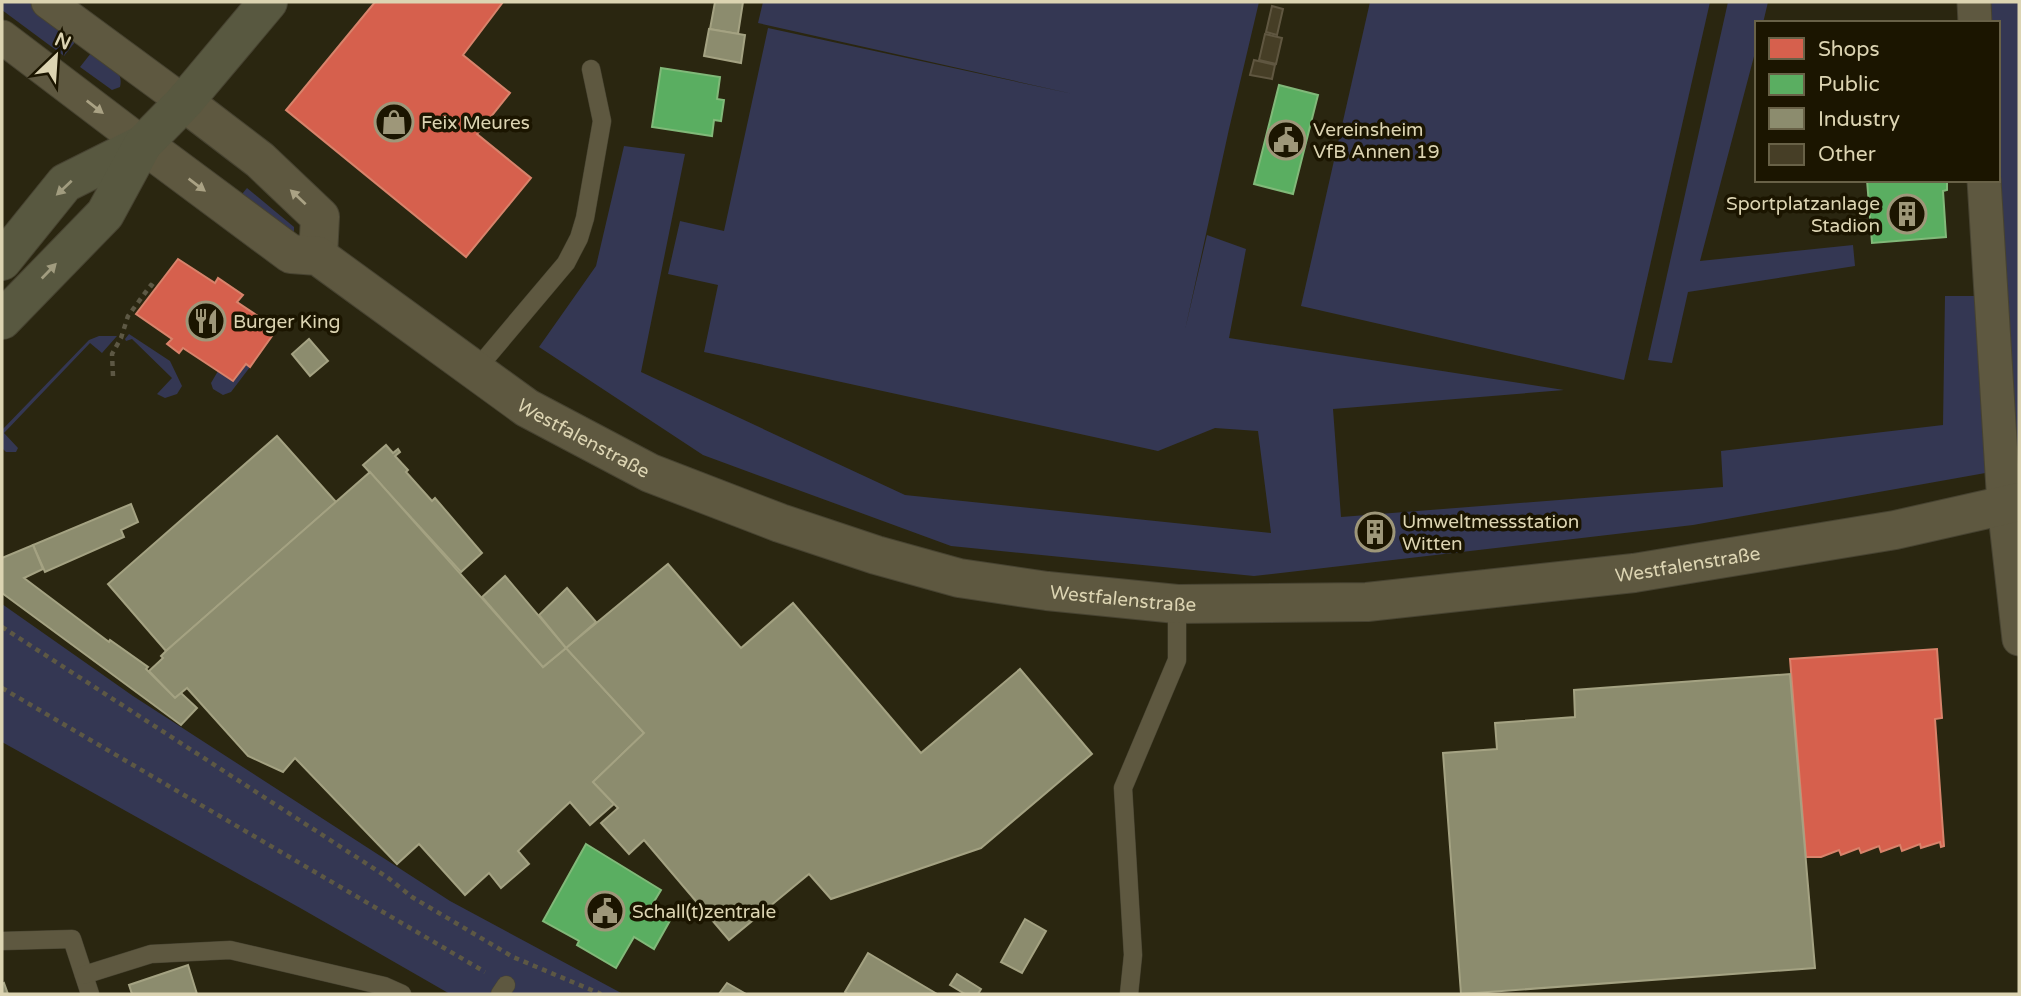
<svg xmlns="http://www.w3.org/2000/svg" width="2021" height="996" viewBox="0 0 2021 996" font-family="'Varela Round',sans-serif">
	<rect width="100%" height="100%" fill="#2a2610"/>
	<g fill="#343753">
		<polygon points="2,2 30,2 79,37 64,56 2,10"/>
		<polygon points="763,2 1259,2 1229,129 1185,330 1207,235 1246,249 1229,338 1564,390 1333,409 1341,517 1723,487 1721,451 1943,425 1945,296 2006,296 1998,145 1998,23 1992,23 1991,2 2019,2 2019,467 1693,525 1254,576 951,546 703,455 539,347 596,266 624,146 685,154 641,372 905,495 1271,533 1258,431 1215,428 1158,451 704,352 718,285 668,274 680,221 724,231 768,28 1073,94 758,23"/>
		<polygon points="1370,2 1710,2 1624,380 1301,306"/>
		<polygon points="1728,2 1768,2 1763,23 1757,23 1757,45 1700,261 1853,245 1855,266 1688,292 1672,363 1648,360"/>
		<path d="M 95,48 C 105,58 125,71 120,87 L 112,90 L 80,67 Z"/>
		<polygon points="247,188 294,227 294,232 237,200"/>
		<polygon points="129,334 170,361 182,386 177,394 165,398 157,394 172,378 132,339 126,341 125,339"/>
		<polygon points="99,336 117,336 102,353 90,343 4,433 18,448 16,452 6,452 2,448 2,430 89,340"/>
		<polygon points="246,364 250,367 231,392 223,395 213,389 211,383 218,371 233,381"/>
		<polygon points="2,604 133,696 450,901 623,994 450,994 302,909 2,742"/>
	</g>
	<g fill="#d6604d" stroke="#d8836b" stroke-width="2">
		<polygon points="375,2 503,2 463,55 510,93 477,134 531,178 466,257 286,110"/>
		<polygon points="178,259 215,283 218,278 243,295 237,302 277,329 250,367 246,364 233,381 183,348 179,353 167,344 172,339 136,314"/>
		<polygon points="1937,649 1942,718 1935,719 1944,846 1941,847 1940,842 1921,848 1920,844 1902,851 1900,845 1881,852 1879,846 1861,853 1859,848 1841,855 1839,850 1821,857 1806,857 1790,659"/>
	</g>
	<g fill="#5aae61" stroke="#81b979" stroke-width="2">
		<polygon points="661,68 720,77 717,99 724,100 721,121 714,120 712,136 652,127"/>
		<polygon points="1279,85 1318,95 1293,194 1254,184"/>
		<polygon points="1867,180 1947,180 1947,190 1943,191 1946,237 1872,243"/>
		<polygon points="1381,520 1383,543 1370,544 1368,521"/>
		<polygon points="586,844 661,890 652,905 672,917 654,949 634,937 616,968 577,945 579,941 543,921"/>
	</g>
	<g fill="#8c8c6e" stroke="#a4a282" stroke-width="2">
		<polygon points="715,2 743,2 738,34 710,29"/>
		<polygon points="709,29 745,35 741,63 704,56"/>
		<polygon points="309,339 328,361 310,376 292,354"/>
		<polygon points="277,436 336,502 166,651 108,584"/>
		<polygon points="386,445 393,453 398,449 400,452 395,456 408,470 406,472 432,501 435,498 482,553 461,572 363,465"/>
		<polygon points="370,472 543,667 566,648 644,733 593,782 614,804 590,825 570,802 518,851 529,864 501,888 489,873 465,895 419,844 397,864 295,758 283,772 248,756 187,688 175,698 149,671 163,658 161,656 166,651"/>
		<polygon points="131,504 138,522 121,530 124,537 45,572 33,545"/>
		<polygon points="33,545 43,569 24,578 109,642 110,640 148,667 146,669 175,698 181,693 197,708 181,725 2,593 2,558"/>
		<polygon points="668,564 741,648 793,603 921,753 1020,669 1092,754 981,848 831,899 809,874 729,940 644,840 629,854 601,823 618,808 593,782 644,733 566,648"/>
		<polygon points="505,576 566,648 543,667 482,597"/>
		<polygon points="567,588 596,622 566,648 539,615"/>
		<polygon points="1790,674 1815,968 1461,994 1443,753 1497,749 1495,723 1575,717 1574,690"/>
		<polygon points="1025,919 1046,931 1022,973 1001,962"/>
		<polygon points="868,953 937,994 848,994 845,992"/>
		<polygon points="188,965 197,994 132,994 129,985"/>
		<polygon points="957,974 981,989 978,994 965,994 950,985"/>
		<polygon points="4,983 8,994 2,994 2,984"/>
		<polygon points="727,983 746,994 719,994"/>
	</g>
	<g fill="#463e26" stroke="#605741" stroke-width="2">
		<polygon points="1272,6 1283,9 1277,35 1266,32"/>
		<polygon points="1265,34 1282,38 1276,64 1259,60"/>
		<polygon points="1254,60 1275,65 1272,79 1250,75"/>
	</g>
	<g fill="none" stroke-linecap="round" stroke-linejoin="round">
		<defs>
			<g id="service">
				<polyline points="475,371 566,263 579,238 585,218 602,121 591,69"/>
				<polyline points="2,941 72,939 90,994"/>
				<polyline points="84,975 151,954 230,950 384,986 402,994"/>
				<polyline points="500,994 506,985"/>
				<polyline points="1129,994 1133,955 1123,788 1177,660 1177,604"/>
			</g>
			<g id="minor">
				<polyline points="48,2 184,102"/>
				<polyline points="1974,2 1975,23"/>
				<polyline points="2,37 143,144"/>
				<polyline points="1984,180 2004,505 2019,639"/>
			</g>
			<g id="tertiary">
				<polyline points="184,102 260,160 320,217 318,256"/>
				<path id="s1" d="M 143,144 L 291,254 L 318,256 L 527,408 L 650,473 L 780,523 L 876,555 L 959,578 L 1047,591 L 1177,604 L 1367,602 L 1634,573 L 1895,530 L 2019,502"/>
			</g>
			<g id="secondary">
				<polyline points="2,261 65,183 143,144"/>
				<polyline points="2,320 105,214 143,144 184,102 268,2"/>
			</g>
		</defs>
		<use href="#service" stroke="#474331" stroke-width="19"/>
		<use href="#minor" stroke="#474331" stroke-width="35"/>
		<use href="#tertiary" stroke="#474331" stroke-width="40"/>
		<use href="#secondary" stroke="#474331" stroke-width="40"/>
		<g stroke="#5d5844" stroke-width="4.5" stroke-dasharray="5 5" stroke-linecap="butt">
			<polyline points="113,376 112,354 121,338 128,316 151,285 156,289"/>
			<polyline points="2,627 387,877 412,897 513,957 601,994"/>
			<polyline points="2,688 485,972"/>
		</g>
		<use href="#service" stroke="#5e5840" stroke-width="18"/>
		<use href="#minor" stroke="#5e5840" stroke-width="33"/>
		<use href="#tertiary" stroke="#5e5840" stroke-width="38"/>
		<use href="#secondary" stroke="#585840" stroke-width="38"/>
	</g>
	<defs><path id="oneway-solid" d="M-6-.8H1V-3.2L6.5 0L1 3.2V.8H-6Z" transform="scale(1.75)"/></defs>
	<g fill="#aaa284">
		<use href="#oneway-solid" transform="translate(95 107) rotate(38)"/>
		<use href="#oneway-solid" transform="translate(197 185) rotate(37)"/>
		<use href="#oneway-solid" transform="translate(298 197) rotate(-137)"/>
	</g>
	<g fill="#a19c7f">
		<use href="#oneway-solid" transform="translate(64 188) rotate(137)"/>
		<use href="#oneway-solid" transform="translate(49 271) rotate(-46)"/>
	</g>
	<defs>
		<symbol id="shop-ring" viewBox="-11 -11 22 22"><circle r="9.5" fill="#1b1500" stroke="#9e9779" stroke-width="1.5"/><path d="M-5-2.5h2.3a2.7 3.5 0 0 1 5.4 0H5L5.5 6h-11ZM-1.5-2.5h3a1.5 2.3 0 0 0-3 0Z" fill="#9e9779"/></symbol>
		<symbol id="civic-ring" viewBox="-11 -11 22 22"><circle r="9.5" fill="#1b1500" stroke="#9e9779" stroke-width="1.5"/><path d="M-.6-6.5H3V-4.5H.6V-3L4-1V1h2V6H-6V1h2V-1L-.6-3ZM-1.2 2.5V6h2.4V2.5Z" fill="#9e9779"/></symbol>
		<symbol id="building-ring" viewBox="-11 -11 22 22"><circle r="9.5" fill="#1b1500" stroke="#9e9779" stroke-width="1.5"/><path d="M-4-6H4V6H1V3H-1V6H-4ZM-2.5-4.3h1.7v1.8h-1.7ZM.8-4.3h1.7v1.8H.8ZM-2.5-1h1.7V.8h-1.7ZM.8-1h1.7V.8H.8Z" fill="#9e9779"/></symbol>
		<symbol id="restaurant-ring" viewBox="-11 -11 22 22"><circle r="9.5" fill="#1b1500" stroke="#9e9779" stroke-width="1.5"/><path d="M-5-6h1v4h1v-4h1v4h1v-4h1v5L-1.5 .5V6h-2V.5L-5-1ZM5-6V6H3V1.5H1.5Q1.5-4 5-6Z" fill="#9e9779"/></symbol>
	</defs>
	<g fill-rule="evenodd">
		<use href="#shop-ring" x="372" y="100" width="44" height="44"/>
		<use href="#civic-ring" x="1264" y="118" width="44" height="44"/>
		<use href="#building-ring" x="1885" y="192" width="44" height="44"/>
		<use href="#restaurant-ring" x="184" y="299" width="44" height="44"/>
		<use href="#building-ring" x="1353" y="510" width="44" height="44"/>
		<use href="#civic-ring" x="583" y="889" width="44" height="44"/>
	</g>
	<g text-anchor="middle" stroke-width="7" stroke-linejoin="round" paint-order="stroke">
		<g font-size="19" fill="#dcd4b2" stroke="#1b1500" text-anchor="start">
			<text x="421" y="129">Feix Meures</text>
			<text x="1313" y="136">Vereinsheim<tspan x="1313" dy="22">VfB Annen 19</tspan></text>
			<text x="1880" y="210" text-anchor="end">Sportplatzanlage<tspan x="1880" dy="22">Stadion</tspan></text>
			<text x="233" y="328">Burger King</text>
			<text x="1402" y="528">Umweltmessstation<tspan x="1402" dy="22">Witten</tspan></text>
			<text x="632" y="918">Schall(t)zentrale</text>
		</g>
		<g font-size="19" fill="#dcd4b2" stroke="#1b1500">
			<text dy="7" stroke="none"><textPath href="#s1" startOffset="534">Westfalenstraße</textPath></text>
			<text dy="7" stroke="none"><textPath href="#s1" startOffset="1668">Westfalenstraße</textPath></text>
			<text dy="7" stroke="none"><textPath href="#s1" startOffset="1101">Westfalenstraße</textPath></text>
		</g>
	</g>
	<rect width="2021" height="996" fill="none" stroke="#dcd4b2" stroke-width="7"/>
	<rect x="1755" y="21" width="245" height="161" fill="#1b1500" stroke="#686147" stroke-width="2"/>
	<rect x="1769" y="38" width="35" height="21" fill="#d6604d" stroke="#686147" stroke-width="2"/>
	<text x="1818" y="56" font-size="21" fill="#dcd4b2">Shops</text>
	<rect x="1769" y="74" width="35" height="21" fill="#5aae61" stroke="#686147" stroke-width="2"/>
	<text x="1818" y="91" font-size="21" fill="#dcd4b2">Public</text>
	<rect x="1769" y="108" width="35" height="21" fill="#8c8c6e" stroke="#686147" stroke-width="2"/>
	<text x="1818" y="126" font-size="21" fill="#dcd4b2">Industry</text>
	<rect x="1769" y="144" width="35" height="21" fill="#463e26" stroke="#686147" stroke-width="2"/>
	<text x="1818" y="161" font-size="21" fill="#dcd4b2">Other</text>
	<g transform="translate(56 56) rotate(25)" stroke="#1b1500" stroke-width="5" paint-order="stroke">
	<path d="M0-5L12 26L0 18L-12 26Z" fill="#dcd4b2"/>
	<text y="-10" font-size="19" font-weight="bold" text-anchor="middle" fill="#dcd4b2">N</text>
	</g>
</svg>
